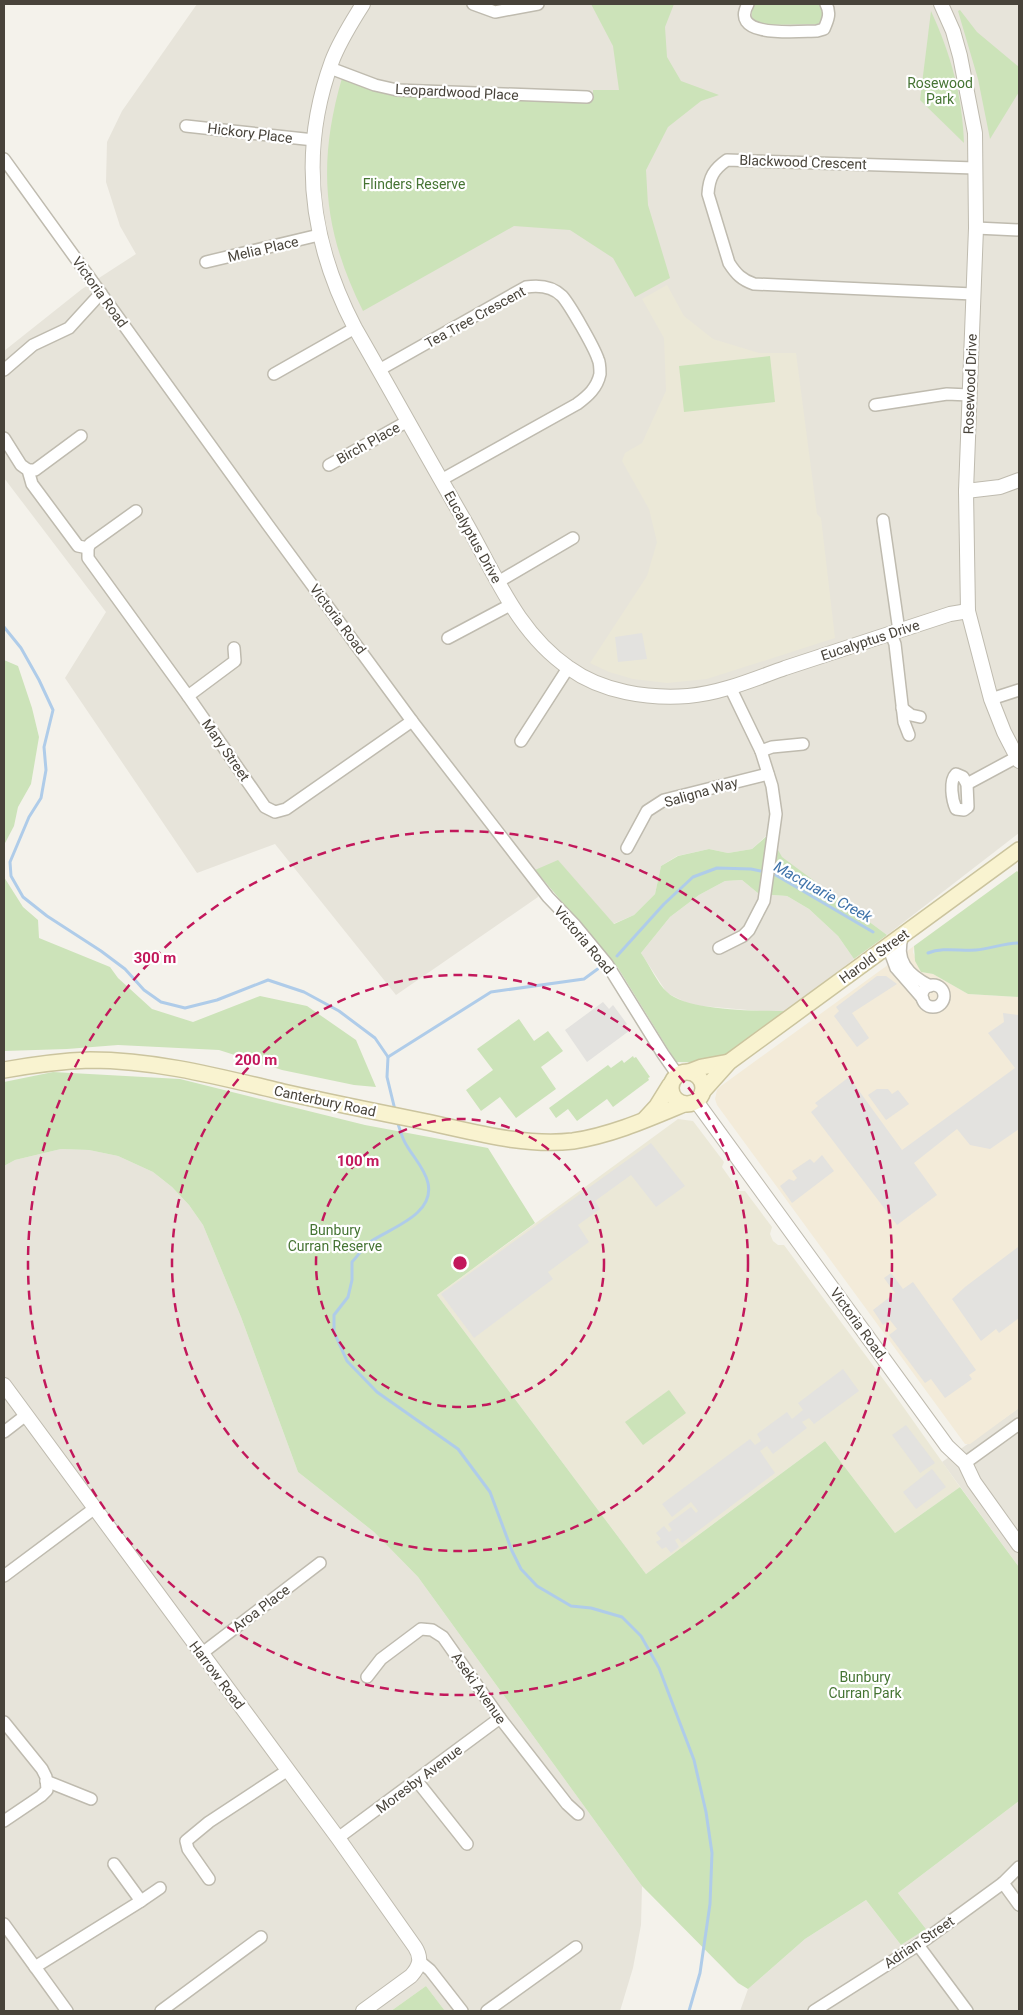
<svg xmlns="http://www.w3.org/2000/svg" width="1023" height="2015" viewBox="0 0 1023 2015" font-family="Roboto,sans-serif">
	<rect width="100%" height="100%" fill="#f4f2eb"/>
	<g fill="#e7e4da">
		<polygon points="197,4 1019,4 1019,833 887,935 781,857 768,834 752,849 728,853 709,849 677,856 661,866 655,894 634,915 613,924 558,861 535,871 538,897 396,995 275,844 197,873 65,678 106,612 4,478 4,351 82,289 136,254 120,226 106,182 107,142 122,111"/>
		<polygon points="742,880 759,894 787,896 809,909 838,936 854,959 786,1011 759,1011 691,1005 667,993 641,953 670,917 699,895 725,881"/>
		<polygon points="61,1149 89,1150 118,1156 153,1172 172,1187 189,1205 203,1225 241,1317 298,1472 374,1532 418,1577 642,1886 641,1925 633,1968 620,2011 445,2011 426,1986 391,2011 4,2011 4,1166 15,1160"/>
		<polygon points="1019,1408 1019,1567 942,1462"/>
		<polygon points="1019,1801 1019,2011 740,2011 748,1989 805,1939 866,1900 901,1945 926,1929 898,1893"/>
	</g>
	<polygon fill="#f3ebd9" points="914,946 913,952 921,972 933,974 968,994 1019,997 1019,1408 970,1444 965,1444 717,1105 715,1099 717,1090 721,1086"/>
	<g fill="#ebe8d7">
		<polygon points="667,285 684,316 713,339 759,353 796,353 817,514 821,518 835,638 707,679 667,683 633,679 609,672 590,663 647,576 657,542 649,509 622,461 625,453 642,443 666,391 664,338 642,299"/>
		<polygon points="678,1119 693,1121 724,1162 722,1167 739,1191 745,1191 772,1227 770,1234 773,1241 778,1245 784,1245 892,1391 960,1487 895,1533 825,1441 646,1574 437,1295"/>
	</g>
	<g fill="#cce3b9">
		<path d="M 591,4 L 674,4 L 665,27 L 667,57 L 681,81 L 719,95 L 701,101 L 668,127 L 646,170 L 648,205 L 670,278 L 635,297 L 613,258 L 570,230 L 514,226 L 363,311 C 323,231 317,164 342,78 L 395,95 L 422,97 L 593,101 L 593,90 L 619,90 L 613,46 Z"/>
		<path d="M 756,4 L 819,4 L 824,11 L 823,20 L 818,24 L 762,25 L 753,21 C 751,14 751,9 756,4 Z"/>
		<polygon points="960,10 977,32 1019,67 1019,92 990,139 978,79 958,11"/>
		<path d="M 931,11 C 951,55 962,94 964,143 L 920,100 Z"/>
		<polygon points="770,356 775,402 684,412 679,366"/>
		<polygon points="4,660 18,666 32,708 39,737 31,784 18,807 14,826 4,845"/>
		<path d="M 769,834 L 782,857 L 887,935 L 854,959 L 838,936 L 809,909 L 787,896 L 759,894 L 742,880 L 725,881 L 699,895 L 670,917 L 641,953 C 649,964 657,983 667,992 C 686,1011 759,1011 786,1011 L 718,1063 L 676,1062 L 618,968 L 535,870 L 558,860 L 614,924 L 634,915 L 655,894 L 661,866 L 678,856 L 709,849 L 728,853 L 752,849 Z"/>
		<polygon points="1017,871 1019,873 1019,997 968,994 933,974 921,972 915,961 914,946"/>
		<polygon points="4,877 23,907 38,920 39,938 110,967 118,978 152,1009 193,1022 260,996 307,1006 356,1040 376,1087 354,1085 282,1070 219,1050 118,1045 67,1049 4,1051"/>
		<polygon points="519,1019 534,1041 548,1031 563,1051 541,1067 556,1089 516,1118 500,1097 481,1111 466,1090 493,1070 477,1049"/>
		<polygon points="633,1056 634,1058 636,1057 650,1077 648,1078 649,1080 613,1107 607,1099 577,1121 568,1109 556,1118 549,1108 608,1065 611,1068 622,1060 624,1063"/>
		<polygon points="53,1072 180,1079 365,1125 488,1148 535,1223 437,1295 646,1574 825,1441 895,1533 960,1487 1019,1567 1019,1801 898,1893 926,1929 901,1945 866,1900 805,1939 748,1989 738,1983 642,1886 418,1577 374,1532 298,1472 241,1317 203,1225 189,1205 172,1187 153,1172 118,1156 89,1150 61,1149 15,1160 4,1166 4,1082"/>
		<polygon points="669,1390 686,1413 643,1445 625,1422"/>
		<polygon points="426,1986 445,2011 391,2011"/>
	</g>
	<g fill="#e3e2df">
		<polygon points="642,633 647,659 618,662 615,637"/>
		<polygon points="877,976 886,976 897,984 852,1013 869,1038 857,1047 834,1016 839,1011 836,1007"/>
		<polygon points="603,1002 609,1009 613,1005 627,1024 625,1026 629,1031 587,1062 565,1030"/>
		<polygon points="1003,1013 1019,1015 1019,1129 990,1149 970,1145 957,1129 914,1163 937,1195 897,1225 811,1112 818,1106 815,1103 849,1077 902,1150 1015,1068 988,1033 1004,1022"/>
		<polygon points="877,1089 888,1089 892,1094 898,1090 909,1104 886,1120 868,1095"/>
		<polygon points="651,1143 685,1186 656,1207 631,1175 595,1201 600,1209 578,1225 589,1242 548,1272 553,1279 474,1338 441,1294"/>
		<polygon points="822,1155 834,1171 792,1203 780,1186 789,1179 794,1181 797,1178 792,1171 810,1159 814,1163"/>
		<polygon points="1018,1247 1019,1249 1019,1318 999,1333 996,1329 981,1341 952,1299 965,1287"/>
		<polygon points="891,1273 903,1289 913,1282 976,1370 969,1375 972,1379 945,1398 931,1379 925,1383 889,1335 897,1329 890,1320 883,1325 873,1310 895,1293 884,1278"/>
		<polygon points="843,1369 859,1391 814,1424 809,1418 802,1422 807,1428 773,1454 767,1446 760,1451 775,1473 682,1543 678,1538 675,1540 679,1547 671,1553 666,1547 662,1549 656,1542 661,1539 656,1533 664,1526 669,1532 672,1530 668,1524 691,1507 696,1513 698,1511 691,1502 672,1517 662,1504 750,1439 755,1445 761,1441 757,1434 787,1412 792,1419 803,1410 798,1403"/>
		<polygon points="906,1425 935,1463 920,1473 892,1435"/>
		<polygon points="932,1469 946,1487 916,1509 903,1492"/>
	</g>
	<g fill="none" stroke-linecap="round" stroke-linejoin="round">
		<g stroke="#afcce9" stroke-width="3">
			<polyline points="4,627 21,648 39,680 53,710 44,747 46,770 41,798 29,817 10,862 11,876 23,897 47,916 101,951 125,969 144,990 161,1002 185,1008 217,1000 268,980 304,992 339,1011 375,1038 388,1057 387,1077 395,1110"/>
			<path d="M 928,953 C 943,947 959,951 976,950 C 990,949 1004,943 1019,943"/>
			<polyline points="617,956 664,904 693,877 717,868 751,869 774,874 873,932"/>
			<polyline points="388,1057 491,992 584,979 599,968"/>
			<path d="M 397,1121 C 400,1129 402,1139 407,1146 C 414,1158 425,1169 428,1183 C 435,1215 390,1228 370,1242 C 363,1247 358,1256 352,1262 L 352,1280 L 348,1297 L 334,1315 L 334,1332 L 347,1361 L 377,1392 L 458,1449 L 490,1492 L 512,1551 L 521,1569 L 537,1586 L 571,1606 L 591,1608 L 622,1617 L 641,1636 L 659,1668 L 694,1760 L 706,1812 L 712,1853 L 710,1904 L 700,1973 L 689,2011"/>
		</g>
		<defs>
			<g id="minor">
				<polyline points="473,4 495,12 538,4"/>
				<path d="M 748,4 C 728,39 799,31 817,31 L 824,29 C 828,20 831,13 826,4"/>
				<polyline points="330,68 375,85 397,90 587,97"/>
				<polyline points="186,126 314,140"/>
				<polyline points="4,159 268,525 412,721 548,897 574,924 607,964 663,1054 677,1074"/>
				<polyline points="976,228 1019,230"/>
				<polyline points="206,262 319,235"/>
				<path d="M 973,294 L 754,284 C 742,280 736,274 729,263 L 708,194 C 709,177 714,169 727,160 L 975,168"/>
				<polyline points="4,370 33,345 69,328 101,293"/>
				<path d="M 379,370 L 526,287 C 539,285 552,286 562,296 C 570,305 594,347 598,359 C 600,363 600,370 600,374 C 597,388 588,396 577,404 L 441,480"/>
				<polyline points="274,374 355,328"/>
				<polyline points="875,405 947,394 969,395"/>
				<polyline points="4,438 21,465 28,470 32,484 78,546 88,548"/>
				<polyline points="329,465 408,421"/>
				<polyline points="28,470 35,470 81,436"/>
				<polyline points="136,511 90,544 88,548 88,558 188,696 265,807 275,812 286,809 412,721"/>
				<polyline points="883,520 899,631"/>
				<polyline points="498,582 573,538"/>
				<polyline points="891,634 895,644 904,722 909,735"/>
				<polyline points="448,638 510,605"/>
				<polyline points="188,696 235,661 234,648"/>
				<polyline points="991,699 1019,690"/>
				<polyline points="902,708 911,715 920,717"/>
				<polyline points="521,741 568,668"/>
				<polyline points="761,751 772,747 803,744"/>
				<path d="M 956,774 L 963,777 L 967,784 L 968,807 L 964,810 L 956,809 C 952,800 949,781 956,774 Z"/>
				<polyline points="967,784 1017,757"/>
				<polyline points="627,848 647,811 664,800 768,774"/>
				<path d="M 903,935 C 894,960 908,975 930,986"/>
				<polyline points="888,946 896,968 923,999"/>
				<polyline points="719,948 743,936 749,930 764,901 776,814 772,786 761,751 730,687"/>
				<circle cx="933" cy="996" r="11"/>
				<polyline points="4,1432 26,1415"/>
				<polyline points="965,1463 1019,1424"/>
				<polyline points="4,1576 95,1508"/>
				<polyline points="201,1654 320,1563"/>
				<polyline points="367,1677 381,1659 421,1629 432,1630 443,1637 500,1718 567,1804 578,1814"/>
				<polyline points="4,1722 42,1769 46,1777 47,1790 41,1796 4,1821"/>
				<polyline points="46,1781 91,1799"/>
				<polyline points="417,1781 467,1844"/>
				<polyline points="338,1838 500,1718"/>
				<polyline points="209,1879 188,1849 186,1841 209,1822 288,1770"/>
				<polyline points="1003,1883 1019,1905"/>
				<polyline points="141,1901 160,1888"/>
				<polyline points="4,1924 67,2011"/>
				<polyline points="918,1945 967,2011"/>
				<polyline points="419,1961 430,1970 462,2011"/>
				<polyline points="35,1967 141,1901 114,1864"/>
				<polyline points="161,2011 261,1937"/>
				<polyline points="487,2011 576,1947"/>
				<polyline points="814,2011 918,1945 1003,1883 1019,1867"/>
			</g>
			<g id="tertiary">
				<path d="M 363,4 C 352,22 340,40 332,61 C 298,154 310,242 355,328 C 393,394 429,460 467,525 C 496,576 518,633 569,668 C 602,692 648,699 688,696 C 722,693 754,679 785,668 C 840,650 895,632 950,614 L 968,611"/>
				<polyline points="941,4 953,31 960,56 975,133 976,228 966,491 968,611 991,699 1004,732 1019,761"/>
				<polyline points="966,491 1000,487 1019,480"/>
				<polyline points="696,1101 947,1446 965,1463 974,1482 1019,1545"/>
				<path d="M 4,1385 L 338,1838 L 415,1947 C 422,1958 420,1966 411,1976 L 363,2011"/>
			</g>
			<g id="secondary">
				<path d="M 4,1070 C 32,1065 61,1061 90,1060 C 156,1060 220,1077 283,1092 C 328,1102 372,1111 417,1120 C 467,1130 521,1147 573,1141 C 612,1135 648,1119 684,1104"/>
				<circle cx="687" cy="1088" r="16"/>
				<polyline points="689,1072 702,1067 729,1062"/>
				<polyline points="703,1091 729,1062 1019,850"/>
				<polyline points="645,1119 657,1106 670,1085"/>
			</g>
		</defs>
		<use href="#minor" stroke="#bfbbaf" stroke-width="14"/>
		<use href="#tertiary" stroke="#bfbbaf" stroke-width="16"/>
		<use href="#secondary" stroke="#cbc49e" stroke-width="18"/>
		<use href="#minor" stroke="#fff" stroke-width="11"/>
		<use href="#tertiary" stroke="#fff" stroke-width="14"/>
		<use href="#secondary" stroke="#f9f3d0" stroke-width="15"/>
	</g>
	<g fill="none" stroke="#c2185b" stroke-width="2.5" stroke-dasharray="9 6">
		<circle cx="460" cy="1263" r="144"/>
		<circle cx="460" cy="1263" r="288"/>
		<circle cx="460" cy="1263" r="432"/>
	</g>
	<g text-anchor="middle" stroke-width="4.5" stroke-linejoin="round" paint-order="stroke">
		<g font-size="14" fill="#457433" stroke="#fff">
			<text x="940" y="88">Rosewood<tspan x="940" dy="16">Park</tspan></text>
			<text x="414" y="189">Flinders Reserve</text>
			<text x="335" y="1235">Bunbury<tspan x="335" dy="16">Curran Reserve</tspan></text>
			<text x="865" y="1682">Bunbury<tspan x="865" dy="16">Curran Park</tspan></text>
		</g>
		<g font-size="14" fill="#48433a" stroke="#fff">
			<text transform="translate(457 92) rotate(3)" y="5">Leopardwood Place</text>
			<text transform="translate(250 133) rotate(7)" y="5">Hickory Place</text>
			<text transform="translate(803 162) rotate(2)" y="5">Blackwood Crescent</text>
			<text transform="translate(263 249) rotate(-13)" y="5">Melia Place</text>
			<text transform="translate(100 292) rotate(54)" y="5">Victoria Road</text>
			<text transform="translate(475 317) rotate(-29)" y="5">Tea Tree Crescent</text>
			<text transform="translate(970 384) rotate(-88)" y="5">Rosewood Drive</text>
			<text transform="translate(368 443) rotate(-29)" y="5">Birch Place</text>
			<text transform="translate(473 537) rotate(61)" y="5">Eucalyptus Drive</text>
			<text transform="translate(338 619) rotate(53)" y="5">Victoria Road</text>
			<text transform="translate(870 640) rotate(-18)" y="5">Eucalyptus Drive</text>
			<text transform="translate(226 750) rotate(55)" y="5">Mary Street</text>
			<text transform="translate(701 792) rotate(-16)" y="5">Saligna Way</text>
			<text transform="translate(584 940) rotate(50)" y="5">Victoria Road</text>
			<text transform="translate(874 956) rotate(-36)" y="5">Harold Street</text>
			<text transform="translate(325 1101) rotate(12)" y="5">Canterbury Road</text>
			<text transform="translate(858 1323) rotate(54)" y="5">Victoria Road</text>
			<text transform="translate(261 1608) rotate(-37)" y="5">Aroa Place</text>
			<text transform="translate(217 1675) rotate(53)" y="5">Harrow Road</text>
			<text transform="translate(479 1688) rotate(55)" y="5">Aseki Avenue</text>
			<text transform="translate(419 1779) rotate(-37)" y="5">Moresby Avenue</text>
			<text transform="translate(919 1942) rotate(-34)" y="5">Adrian Street</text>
		</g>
		<g font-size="15" font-style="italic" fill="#3e72a9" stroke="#fff">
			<text transform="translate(823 892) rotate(29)" y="5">Macquarie Creek</text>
		</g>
	</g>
	<circle cx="460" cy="1263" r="8" fill="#c2185b" stroke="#fff" stroke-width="2.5"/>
	<g font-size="15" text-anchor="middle" font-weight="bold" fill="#c2185b" stroke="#fff" stroke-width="4.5" stroke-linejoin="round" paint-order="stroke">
		<text x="155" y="963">300 m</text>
		<text x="256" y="1065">200 m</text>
		<text x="358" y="1166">100 m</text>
	</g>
	<rect width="1023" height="2015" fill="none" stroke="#48433a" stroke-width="10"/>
</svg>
